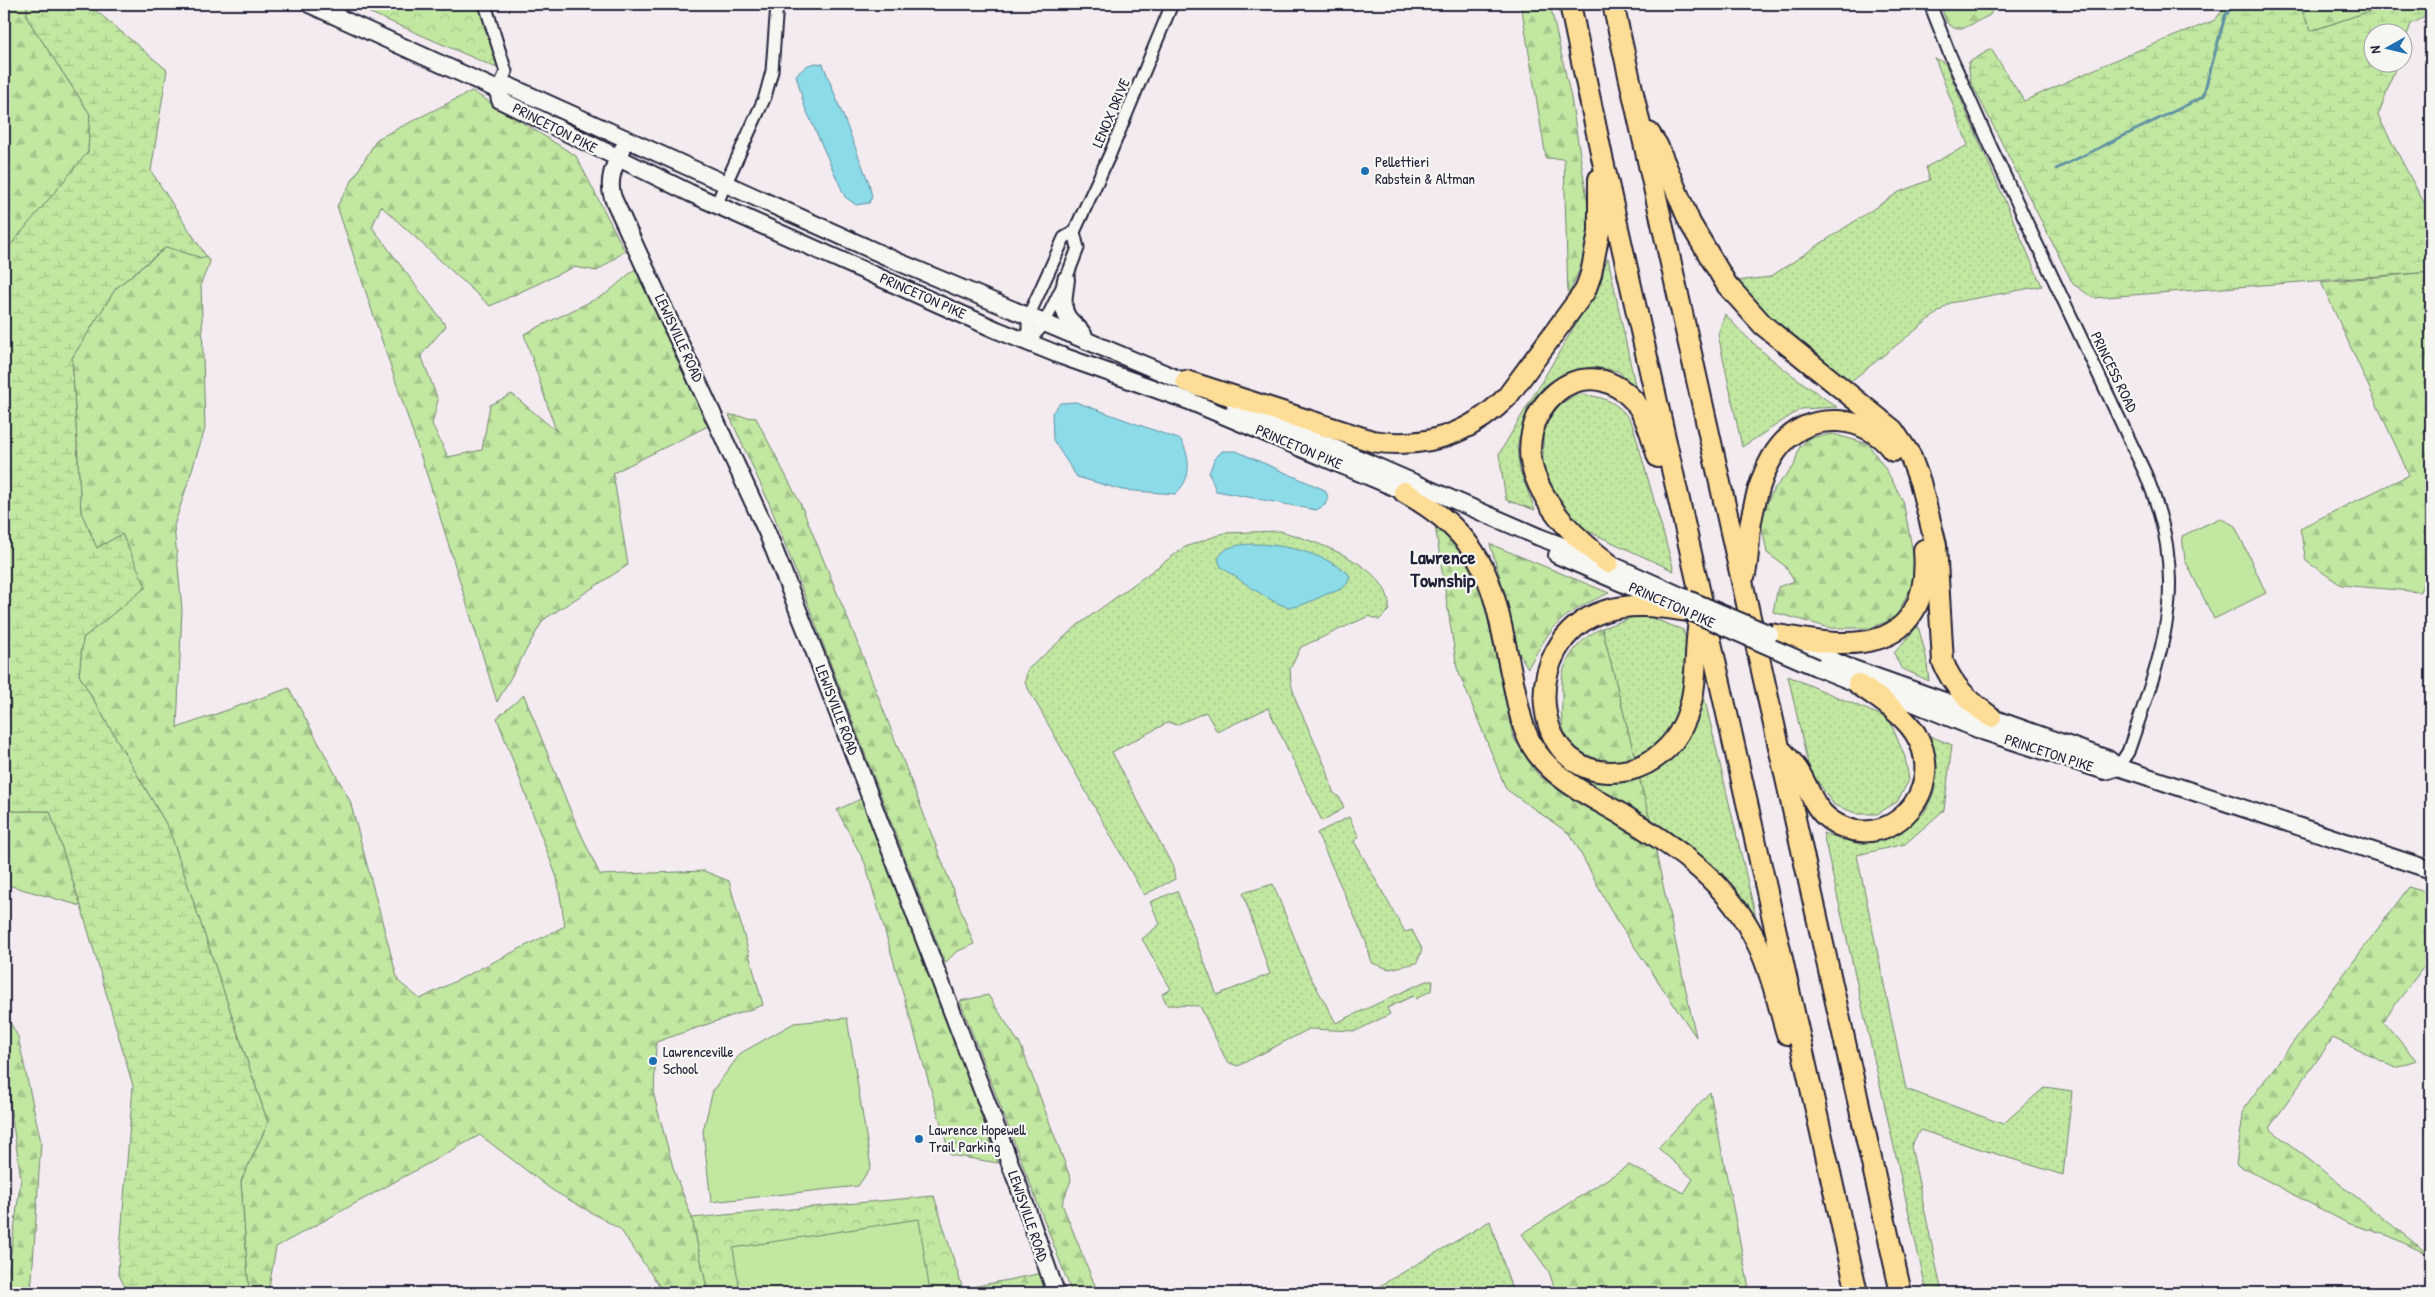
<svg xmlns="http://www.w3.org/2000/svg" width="2435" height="1297" viewBox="0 0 2435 1297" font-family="'Patrick Hand',sans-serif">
	<defs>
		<pattern id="grass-dots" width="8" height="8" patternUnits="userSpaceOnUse" patternTransform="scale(1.25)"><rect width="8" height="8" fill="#c1e7a1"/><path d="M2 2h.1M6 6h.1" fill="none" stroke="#a6c68c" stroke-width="1.8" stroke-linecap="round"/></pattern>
		<pattern id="forest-firs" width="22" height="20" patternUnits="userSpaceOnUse" patternTransform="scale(1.25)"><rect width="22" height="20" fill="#c1e7a1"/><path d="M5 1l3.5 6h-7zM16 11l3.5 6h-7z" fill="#a6c68c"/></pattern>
		<pattern id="wetland-marsh" width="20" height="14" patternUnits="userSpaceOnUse" patternTransform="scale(1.25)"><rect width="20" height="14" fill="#c1e7a1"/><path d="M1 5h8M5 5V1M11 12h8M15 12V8" fill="none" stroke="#a6c68c"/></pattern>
		<pattern id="park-crowns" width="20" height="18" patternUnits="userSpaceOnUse" patternTransform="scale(1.25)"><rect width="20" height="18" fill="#c1e7a1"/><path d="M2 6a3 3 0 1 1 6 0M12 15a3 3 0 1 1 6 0" fill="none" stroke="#a6c68c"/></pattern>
	</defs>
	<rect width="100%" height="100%" fill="#f3ebf0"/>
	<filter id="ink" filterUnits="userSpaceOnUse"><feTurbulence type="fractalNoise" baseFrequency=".02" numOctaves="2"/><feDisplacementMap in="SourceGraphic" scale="10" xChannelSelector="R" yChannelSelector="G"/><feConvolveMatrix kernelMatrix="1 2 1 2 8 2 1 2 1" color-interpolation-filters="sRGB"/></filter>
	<g filter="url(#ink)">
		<g fill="url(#grass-dots)" stroke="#72846e">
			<polygon points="1935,58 1945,63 2042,286 1950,303 1851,381 1807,351 1767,316 1737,281 1770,277 1899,192 1930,180 1926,167 1968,145"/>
			<polygon points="1608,258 1636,390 1618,371 1592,367 1564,374 1543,387 1529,405 1517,447 1520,471 1535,510 1506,500 1499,454 1587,305"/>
			<path d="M 1725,314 C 1757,352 1797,379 1837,407 L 1801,409 L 1742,447 L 1718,334 Z"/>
			<path d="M 1577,394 C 1603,396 1621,402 1633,426 L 1674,571 L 1577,526 L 1557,501 L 1543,469 L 1543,438 L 1548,420 L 1559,405 Z"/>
			<path d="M 1280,531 C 1314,541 1393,566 1389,610 L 1379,620 L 1369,616 L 1301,647 L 1290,669 L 1291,683 L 1296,701 L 1327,770 L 1333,792 L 1340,798 L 1344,808 L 1322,821 L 1268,708 L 1217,732 L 1206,712 L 1176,725 L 1169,722 L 1112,752 L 1173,867 L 1175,879 L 1144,895 L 1034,699 L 1025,683 L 1027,670 L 1078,625 L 1185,547 L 1224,533 Z"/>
			<polygon points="1642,614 1683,630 1691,657 1677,712 1666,733 1648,750 1635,758 1602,628"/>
			<polygon points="1918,626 1926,656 1929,681 1901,668 1894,653"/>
			<polygon points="1788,676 1889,719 1905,757 1909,780 1897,802 1877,814 1858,814 1834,805 1809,769"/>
			<polygon points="1703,692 1758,926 1713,867 1651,824 1639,777"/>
			<polygon points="1930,736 1952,745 1944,810 1905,844 1857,855 1906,1089 2003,1124 2045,1087 2072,1091 2063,1175 1920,1130 1911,1146 1942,1293 1927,1293 1823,833 1860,844 1892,835 1924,813 1933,795 1937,773"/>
			<polygon points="1349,817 1359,837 1354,841 1405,932 1412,930 1422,949 1417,963 1389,969 1372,963 1366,942 1317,833"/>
			<polygon points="1273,884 1309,974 1336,1023 1426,981 1433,981 1432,990 1416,999 1413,996 1387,1008 1390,1014 1356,1031 1309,1029 1238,1066 1227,1062 1200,1006 1167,1005 1162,994 1171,989 1142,939 1160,924 1150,902 1177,891 1217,995 1270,974 1243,893"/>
			<polygon points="1490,1221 1513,1293 1368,1293"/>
		</g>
		<g fill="url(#forest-firs)" stroke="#72846e">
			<polygon points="4,4 27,4 27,18 90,114 88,153 4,253"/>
			<polygon points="1521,4 1550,4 1571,98 1593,236 1568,297 1564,159 1546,158"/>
			<polygon points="1940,4 1995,4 1990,15 1964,28 1954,28 1947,23"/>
			<polygon points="2299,4 2391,4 2311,31"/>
			<polygon points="472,91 576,156 625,251 597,271 574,267 490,306 381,206 372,227 446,326 421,355 438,400 432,424 448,457 482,450 490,405 512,394 556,431 524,334 606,294 635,269 708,426 613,473 628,565 543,620 497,702 429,481 337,206 377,139"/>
			<polygon points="167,247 202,258 206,256 210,262 201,283 205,429 174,526 182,609 177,728 289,688 350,801 398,981 420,999 565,926 557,878 497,718 524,695 571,812 600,875 704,871 729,881 763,1005 656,1042 654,1096 674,1171 692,1218 708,1293 664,1293 620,1229 552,1190 480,1135 276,1247 268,1293 249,1293 241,1181 268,1123 169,829 79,675 83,638 145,587 122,534 97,548 81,512 72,358 116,288"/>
			<polygon points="2431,272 2431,561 2420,592 2341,585 2306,561 2300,528 2409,475 2321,282"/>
			<polygon points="729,415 756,418 801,505 854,634 974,944 956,952 945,963 770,505"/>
			<polygon points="1833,434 1868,444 1887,471 1903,501 1917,574 1896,618 1870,628 1830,628 1773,612 1778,587 1794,581 1785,566 1767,553 1760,516 1774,489 1794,466 1799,448 1809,438"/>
			<polygon points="1435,525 1463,554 1483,595 1513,737 1539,776 1655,848 1696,1037 1615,918 1571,835 1506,789 1457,668"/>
			<path d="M 1490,544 L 1609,593 C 1562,614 1553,622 1528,668 L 1513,643 L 1503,588 Z"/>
			<path d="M 1602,628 L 1635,758 C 1604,766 1569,760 1562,723 C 1561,716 1562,707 1562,700 C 1562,692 1561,681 1563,673 C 1568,653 1584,636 1602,628 Z"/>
			<polygon points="1594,777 1616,781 1639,777 1651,824 1587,782"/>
			<polygon points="869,795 998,1163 950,1155 865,863 837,810"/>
			<polygon points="4,811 50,811 81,906 4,884"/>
			<polygon points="2409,887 2431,894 2431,965 2422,969 2383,1021 2416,1060 2396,1068 2333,1038 2269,1128 2431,1256 2389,1236 2347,1223 2236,1164 2244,1108"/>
			<polygon points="988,995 1021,1046 1071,1180 1062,1204 1098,1293 1072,1293 960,1001"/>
			<polygon points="4,1011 18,1037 41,1142 31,1293 16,1293 7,1282 21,1178 8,1092 4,1083"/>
			<polygon points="1710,1092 1750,1293 1556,1293 1549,1272 1522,1234 1629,1165 1684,1193 1693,1179 1658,1148"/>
			<polygon points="1043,1273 1052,1293 964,1293 962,1289"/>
		</g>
		<g fill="url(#wetland-marsh)" stroke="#72846e">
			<polygon points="27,4 88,4 167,70 151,171 206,256 202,258 166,247 116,288 72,358 81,512 97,548 122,534 146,587 83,638 79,675 169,829 268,1123 241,1181 249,1293 128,1293 118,1273 133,1086 81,906 50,811 4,811 4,253 88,152 90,114 27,18"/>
			<polygon points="2227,4 2299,4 2311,31 2391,4 2431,4 2431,14 2411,24 2403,47 2402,32 2372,32 2372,62 2397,63 2378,116 2431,216 2431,272 2093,298 2073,284 1971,82 1968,63 1991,49 2024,101 2124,56 2215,20"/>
		</g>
		<g fill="url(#park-crowns)" stroke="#72846e">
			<polygon points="350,4 481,4 499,69"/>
			<polygon points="934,1196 964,1293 708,1293 692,1218"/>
		</g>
		<g fill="#c1e7a1" stroke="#72846e">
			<polygon points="2220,518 2235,526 2266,593 2214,619 2185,560 2182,536"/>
			<polygon points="847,1018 871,1167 858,1186 711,1202 703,1131 713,1090 741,1053 794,1023"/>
			<polygon points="919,1219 930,1293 740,1293 733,1248"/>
		</g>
		<g fill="#8bdbe8" stroke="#6191a3">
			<polygon points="816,63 823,64 869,183 872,197 869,203 856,205 845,197 804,105 796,75 808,65"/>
			<path d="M 1076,402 L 1181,440 C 1191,458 1192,480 1175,494 L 1122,490 L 1077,477 L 1053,440 L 1052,413 L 1060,403 Z"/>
			<polygon points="1222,451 1236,451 1325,490 1328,497 1325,505 1316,510 1216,491 1209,473 1214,460"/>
			<path d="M 1252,544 C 1284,544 1322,553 1348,573 L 1350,577 C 1347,589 1337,591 1327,594 C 1315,599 1304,606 1291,607 C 1277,608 1235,576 1221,567 L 1218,559 C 1225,545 1238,545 1252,544 Z"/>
		</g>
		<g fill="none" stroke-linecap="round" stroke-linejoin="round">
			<polyline stroke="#6191a3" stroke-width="3" points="2056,169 2203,97 2225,16 2234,4"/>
			<defs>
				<g id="street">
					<polyline points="485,4 506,72 498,90"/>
					<path d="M 1930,4 L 1950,55 L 1991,147 L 2146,475 C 2191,585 2164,646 2128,752 L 2118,767"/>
					<polyline points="716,205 765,97 772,71 777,4"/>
					<polyline points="1028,342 1044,324 1066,279 1078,248 1074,232 1110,154 1172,4"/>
					<polyline points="1028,342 1028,317 1064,238 1074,232"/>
				</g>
				<g id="secondary">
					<polyline points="309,4 498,90 509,86 901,263 1197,387"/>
					<polyline points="498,90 500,100 690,193 997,330 1062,356 1189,401 1415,496"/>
					<path d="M 622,150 C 614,165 607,181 613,198 L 767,532 L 819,663 L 1019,1187 L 1056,1293"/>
					<path d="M 1066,279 C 1065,291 1060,307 1068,318 C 1075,327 1079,326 1085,338"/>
					<polyline points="1235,405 1539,537 1608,563 1688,599"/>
					<polyline points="1557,555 1675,606"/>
					<polyline points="1787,641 1848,667 2108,759 2118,767 2431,870"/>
					<polyline points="1816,667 1858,684 1874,687 1985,732 2105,771 2118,767"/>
				</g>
				<g id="highway">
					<polyline points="1570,4 1602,157 1857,1293"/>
					<polyline points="1613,4 1901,1293"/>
					<path d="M 1649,133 L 1657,145 L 1690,223 L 1727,285 L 1763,325 L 1893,430 L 1910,455 L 1920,482 L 1936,545 L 1943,662 C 1953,687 1969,701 1991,717"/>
					<path d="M 1186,381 L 1372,441 C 1425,449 1469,435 1507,397 L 1585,291 L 1591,274 L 1599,232 L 1599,179"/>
					<path d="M 1404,492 C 1495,543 1493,593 1514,686 C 1519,709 1522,733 1537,753 C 1557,781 1592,797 1621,814 C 1679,850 1728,881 1758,945 C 1772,973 1778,1005 1787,1034"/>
					<path d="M 1608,563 C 1577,539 1549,513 1535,476 C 1511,412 1581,343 1634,401 C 1647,416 1652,438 1658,457"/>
					<path d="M 1745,574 C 1749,556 1748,539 1751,521 C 1760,473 1779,418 1838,421 C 1860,422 1880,433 1893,451"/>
					<path d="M 1688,611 C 1660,607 1633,602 1605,611 C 1513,640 1530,791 1629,770 C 1653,764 1673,747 1683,725 C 1701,689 1692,648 1701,610"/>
					<path d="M 1770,634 C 1799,638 1832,646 1862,642 C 1913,636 1928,596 1924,550"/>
					<path d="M 1783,752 C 1788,757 1793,763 1797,769 C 1809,786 1812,807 1830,820 C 1886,859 1951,790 1915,733 C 1902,713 1877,697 1858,684"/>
				</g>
			</defs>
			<use href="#street" stroke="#22223b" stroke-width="15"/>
			<use href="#secondary" stroke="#22223b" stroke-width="20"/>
			<use href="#highway" stroke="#22223b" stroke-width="24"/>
			<use href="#street" stroke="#f6f6f2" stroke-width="11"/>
			<use href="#secondary" stroke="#f6f6f2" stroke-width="16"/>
			<use href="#highway" stroke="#fedd96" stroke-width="20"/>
			<defs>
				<g id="secondary-bridge">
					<polyline points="1688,599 1770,634"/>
					<polyline points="1688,611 1816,667"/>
				</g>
			</defs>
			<use href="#secondary-bridge" stroke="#22223b" stroke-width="20" stroke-linecap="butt"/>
			<use href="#secondary-bridge" stroke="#f6f6f2" stroke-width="16"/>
		</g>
	</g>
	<g fill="#1f6fb2" stroke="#f6f6f2" stroke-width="2">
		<circle cx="1365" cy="171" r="5"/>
		<circle cx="653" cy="1061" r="5"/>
		<circle cx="919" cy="1139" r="5"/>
	</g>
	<g text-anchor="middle" stroke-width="4.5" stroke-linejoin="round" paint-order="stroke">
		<g font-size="15" fill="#22223b" stroke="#f6f6f2">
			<text transform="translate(1111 113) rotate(-67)" y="5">LENOX DRIVE</text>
			<text transform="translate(555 128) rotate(27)" y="5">PRINCETON PIKE</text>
			<text transform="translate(923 296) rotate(24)" y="5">PRINCETON PIKE</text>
			<text transform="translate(679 338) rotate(65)" y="5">LEWISVILLE ROAD</text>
			<text transform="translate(2114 372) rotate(64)" y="5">PRINCESS ROAD</text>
			<text transform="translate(1299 447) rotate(23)" y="5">PRINCETON PIKE</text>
			<text transform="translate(1672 605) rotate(24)" y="5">PRINCETON PIKE</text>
			<text transform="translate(837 710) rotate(69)" y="5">LEWISVILLE ROAD</text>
			<text transform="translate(2049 753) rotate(18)" y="5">PRINCETON PIKE</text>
			<text transform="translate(1028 1216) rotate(71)" y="5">LEWISVILLE ROAD</text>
		</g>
		<g font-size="15" fill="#22223b" stroke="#f6f6f2" text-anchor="start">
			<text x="1375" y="167">Pellettieri<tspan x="1375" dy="17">Rabstein &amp; Altman</tspan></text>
			<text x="663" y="1057">Lawrenceville<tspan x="663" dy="17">School</tspan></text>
			<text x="929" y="1135">Lawrence Hopewell<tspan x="929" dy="17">Trail Parking</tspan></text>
		</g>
		<g font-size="20" font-weight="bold" fill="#22223b" stroke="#f6f6f2">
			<text x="1443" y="564">Lawrence<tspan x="1443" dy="23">Township</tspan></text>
		</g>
	</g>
	<rect width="2435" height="1297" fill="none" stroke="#f6f6f2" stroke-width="20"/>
	<rect x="10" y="10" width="2415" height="1277" fill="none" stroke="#22223b" stroke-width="2" filter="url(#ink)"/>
	<g transform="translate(2388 48) rotate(262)"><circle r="24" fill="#f6f6f2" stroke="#a1a1a9"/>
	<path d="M0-4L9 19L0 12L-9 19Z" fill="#1f6fb2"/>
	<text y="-8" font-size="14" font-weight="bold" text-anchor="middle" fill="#22223b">N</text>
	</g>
</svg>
